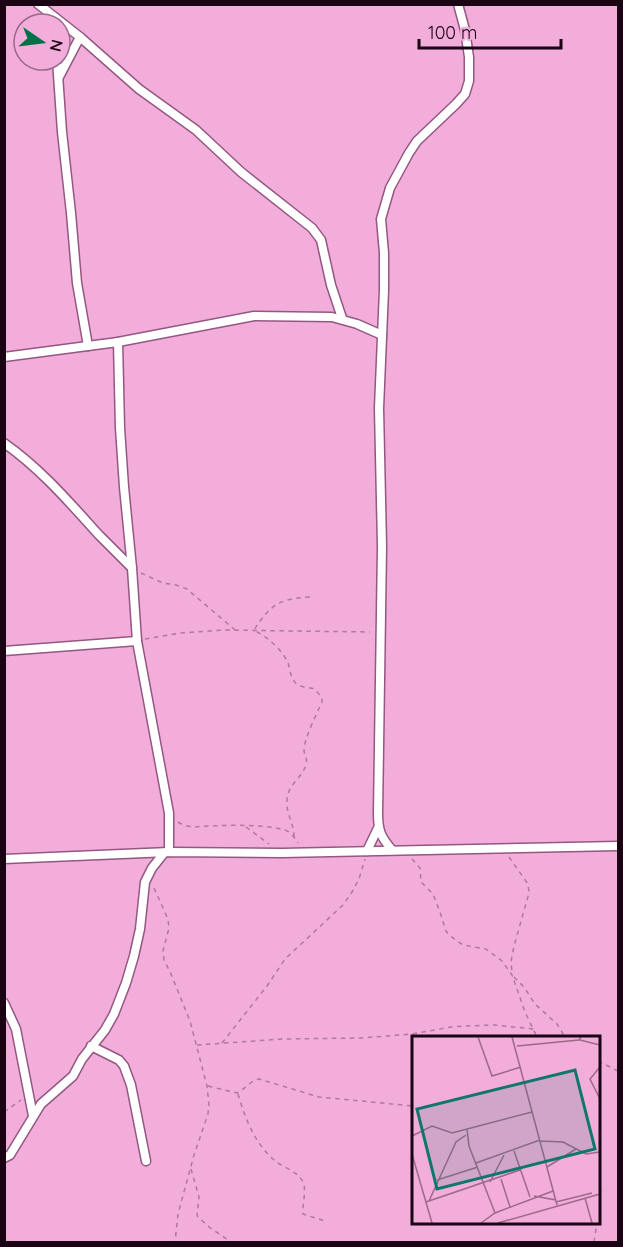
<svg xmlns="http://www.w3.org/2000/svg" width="623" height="1247" viewBox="0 0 623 1247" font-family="Quicksand,sans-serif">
	<rect width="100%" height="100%" fill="#f2adda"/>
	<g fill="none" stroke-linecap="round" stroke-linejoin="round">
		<defs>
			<g id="minor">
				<polyline points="38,4 80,37 139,89 196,130 241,172 312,228 321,240 331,285 342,318"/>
				<polyline points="57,60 62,132 71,213 77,283 88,346"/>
				<polyline points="59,77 80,37"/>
				<polyline points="118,342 120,428 124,487 132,568 137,641 169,813 169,852"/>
				<polyline points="4,357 118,342 254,316 332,317 357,324 382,335"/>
				<path d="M 4,443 C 41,469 69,502 99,535 C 110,546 121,557 132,568"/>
				<polyline points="4,651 137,641"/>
				<path d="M 392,850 C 381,837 378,831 378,814 L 382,546 L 379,408 L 384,290 L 384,253 L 381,219 L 390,188 L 409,153 L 417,141 L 456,104 L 465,94 L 469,81 L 469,57 L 465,30 L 458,4"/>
				<polyline points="367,851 378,828"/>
				<polyline points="4,859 169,852 282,853 618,846"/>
				<polyline points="4,1003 16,1029 33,1116"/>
				<polyline points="91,1046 119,1060 124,1066 131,1085 146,1161"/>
				<polyline points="4,1158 10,1155 13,1150 41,1104 73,1076 82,1059 105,1030 114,1014 126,983 134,956 140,929 145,882 152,868 164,853"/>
			</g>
		</defs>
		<use href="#minor" stroke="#945781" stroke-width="11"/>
		<g stroke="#af789c" stroke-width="1.5" stroke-dasharray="4.5 4.5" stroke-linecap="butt">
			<polyline points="141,573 163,583 176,585 187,589 235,630"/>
			<polyline points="145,639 181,633 224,630 370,632"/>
			<path d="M 178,822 C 189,829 197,826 210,826 C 225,825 277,824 289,832 C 293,835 295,839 298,843"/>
			<polyline points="246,827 269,844"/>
			<path d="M 294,837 C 294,823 286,815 287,800 C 288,783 303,778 306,764 C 308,758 304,755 304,750 C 304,739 317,713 322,702 L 322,698 L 315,689 C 309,687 298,688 294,681 C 290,676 290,668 288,663 C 282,649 267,637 254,630 C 271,604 279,599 310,597"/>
			<polyline points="509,857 528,884 529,893 514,946 511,962 512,972"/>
			<polyline points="412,859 420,868 421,882 433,894 440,912 446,931 449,935 463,945 486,949 502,961 512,975 525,1012 537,1037"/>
			<polyline points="154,888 168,919 169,928 163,951 164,960 171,974 190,1021 207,1086 209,1105 208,1114 194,1155 178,1214 175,1242"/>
			<polyline points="514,977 524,987 535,1004 557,1024 565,1037"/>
			<polyline points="222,1043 267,986 285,959 343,905 352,892 359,879 365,859"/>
			<polyline points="197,1045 282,1039 361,1038 412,1034 451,1027 465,1026 494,1025 534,1029"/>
			<polyline points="598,1061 618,1071"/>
			<path d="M 208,1086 L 237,1093 C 245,1089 251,1080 259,1079 L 319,1097 L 413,1106"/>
			<path d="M 238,1094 C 245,1118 254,1142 273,1159 C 281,1167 298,1171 303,1182 C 307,1191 302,1204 303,1214 L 325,1221"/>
			<polyline points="4,1112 21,1100"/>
			<polyline points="191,1169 199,1197 197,1215 198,1217 209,1227 231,1242"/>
			<polyline points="598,1172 601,1188 598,1216"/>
			<polyline points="594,1242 597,1222"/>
		</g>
		<use href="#minor" stroke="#fff" stroke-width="8"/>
	</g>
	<g transform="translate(412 1036)">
		<rect width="188" height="188" fill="#f2adda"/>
		<path fill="none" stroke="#9c698b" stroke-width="1.5" d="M 66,1 L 80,40 L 109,31M 100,1 L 145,169M 168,4 L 188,9M 105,10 L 167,4 L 169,1M 188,31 L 178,43 L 188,63M 55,93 L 57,110 L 83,177M 0,100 L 20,90 L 40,97 L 120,76M 128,105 L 151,106 L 174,118 L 188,116M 102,115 L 118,161M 0,118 L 20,187M 64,127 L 128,104M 135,131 L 164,113M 89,143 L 98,171M 25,144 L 66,131M 78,146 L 92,119M 122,160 L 144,164M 173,162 L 180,187M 17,165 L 44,106 L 54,99M 14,166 L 108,134M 144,166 L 180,157M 69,187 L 83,177 L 141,155M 86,187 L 188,158"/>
		<path fill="#0f766e" fill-opacity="0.15" stroke="#0f766e" stroke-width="3" d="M 163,34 L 183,113 L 25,153 L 5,73 Z"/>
		<rect width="188" height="188" fill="none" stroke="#1a0414" stroke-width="3"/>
	</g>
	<rect width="623" height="1247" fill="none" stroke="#1a0414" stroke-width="12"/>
	<g transform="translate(42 42) rotate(104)"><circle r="28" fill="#f2adda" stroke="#9c698b" stroke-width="1.5"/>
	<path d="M0-4.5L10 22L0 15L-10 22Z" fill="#037048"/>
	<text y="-9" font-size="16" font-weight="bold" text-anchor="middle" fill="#1a0414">N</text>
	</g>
	<path d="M419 39v9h142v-9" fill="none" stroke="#1a0414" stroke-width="3"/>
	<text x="428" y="39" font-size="18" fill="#1a0414" stroke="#f2adda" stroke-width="4.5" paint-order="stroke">100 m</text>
</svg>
